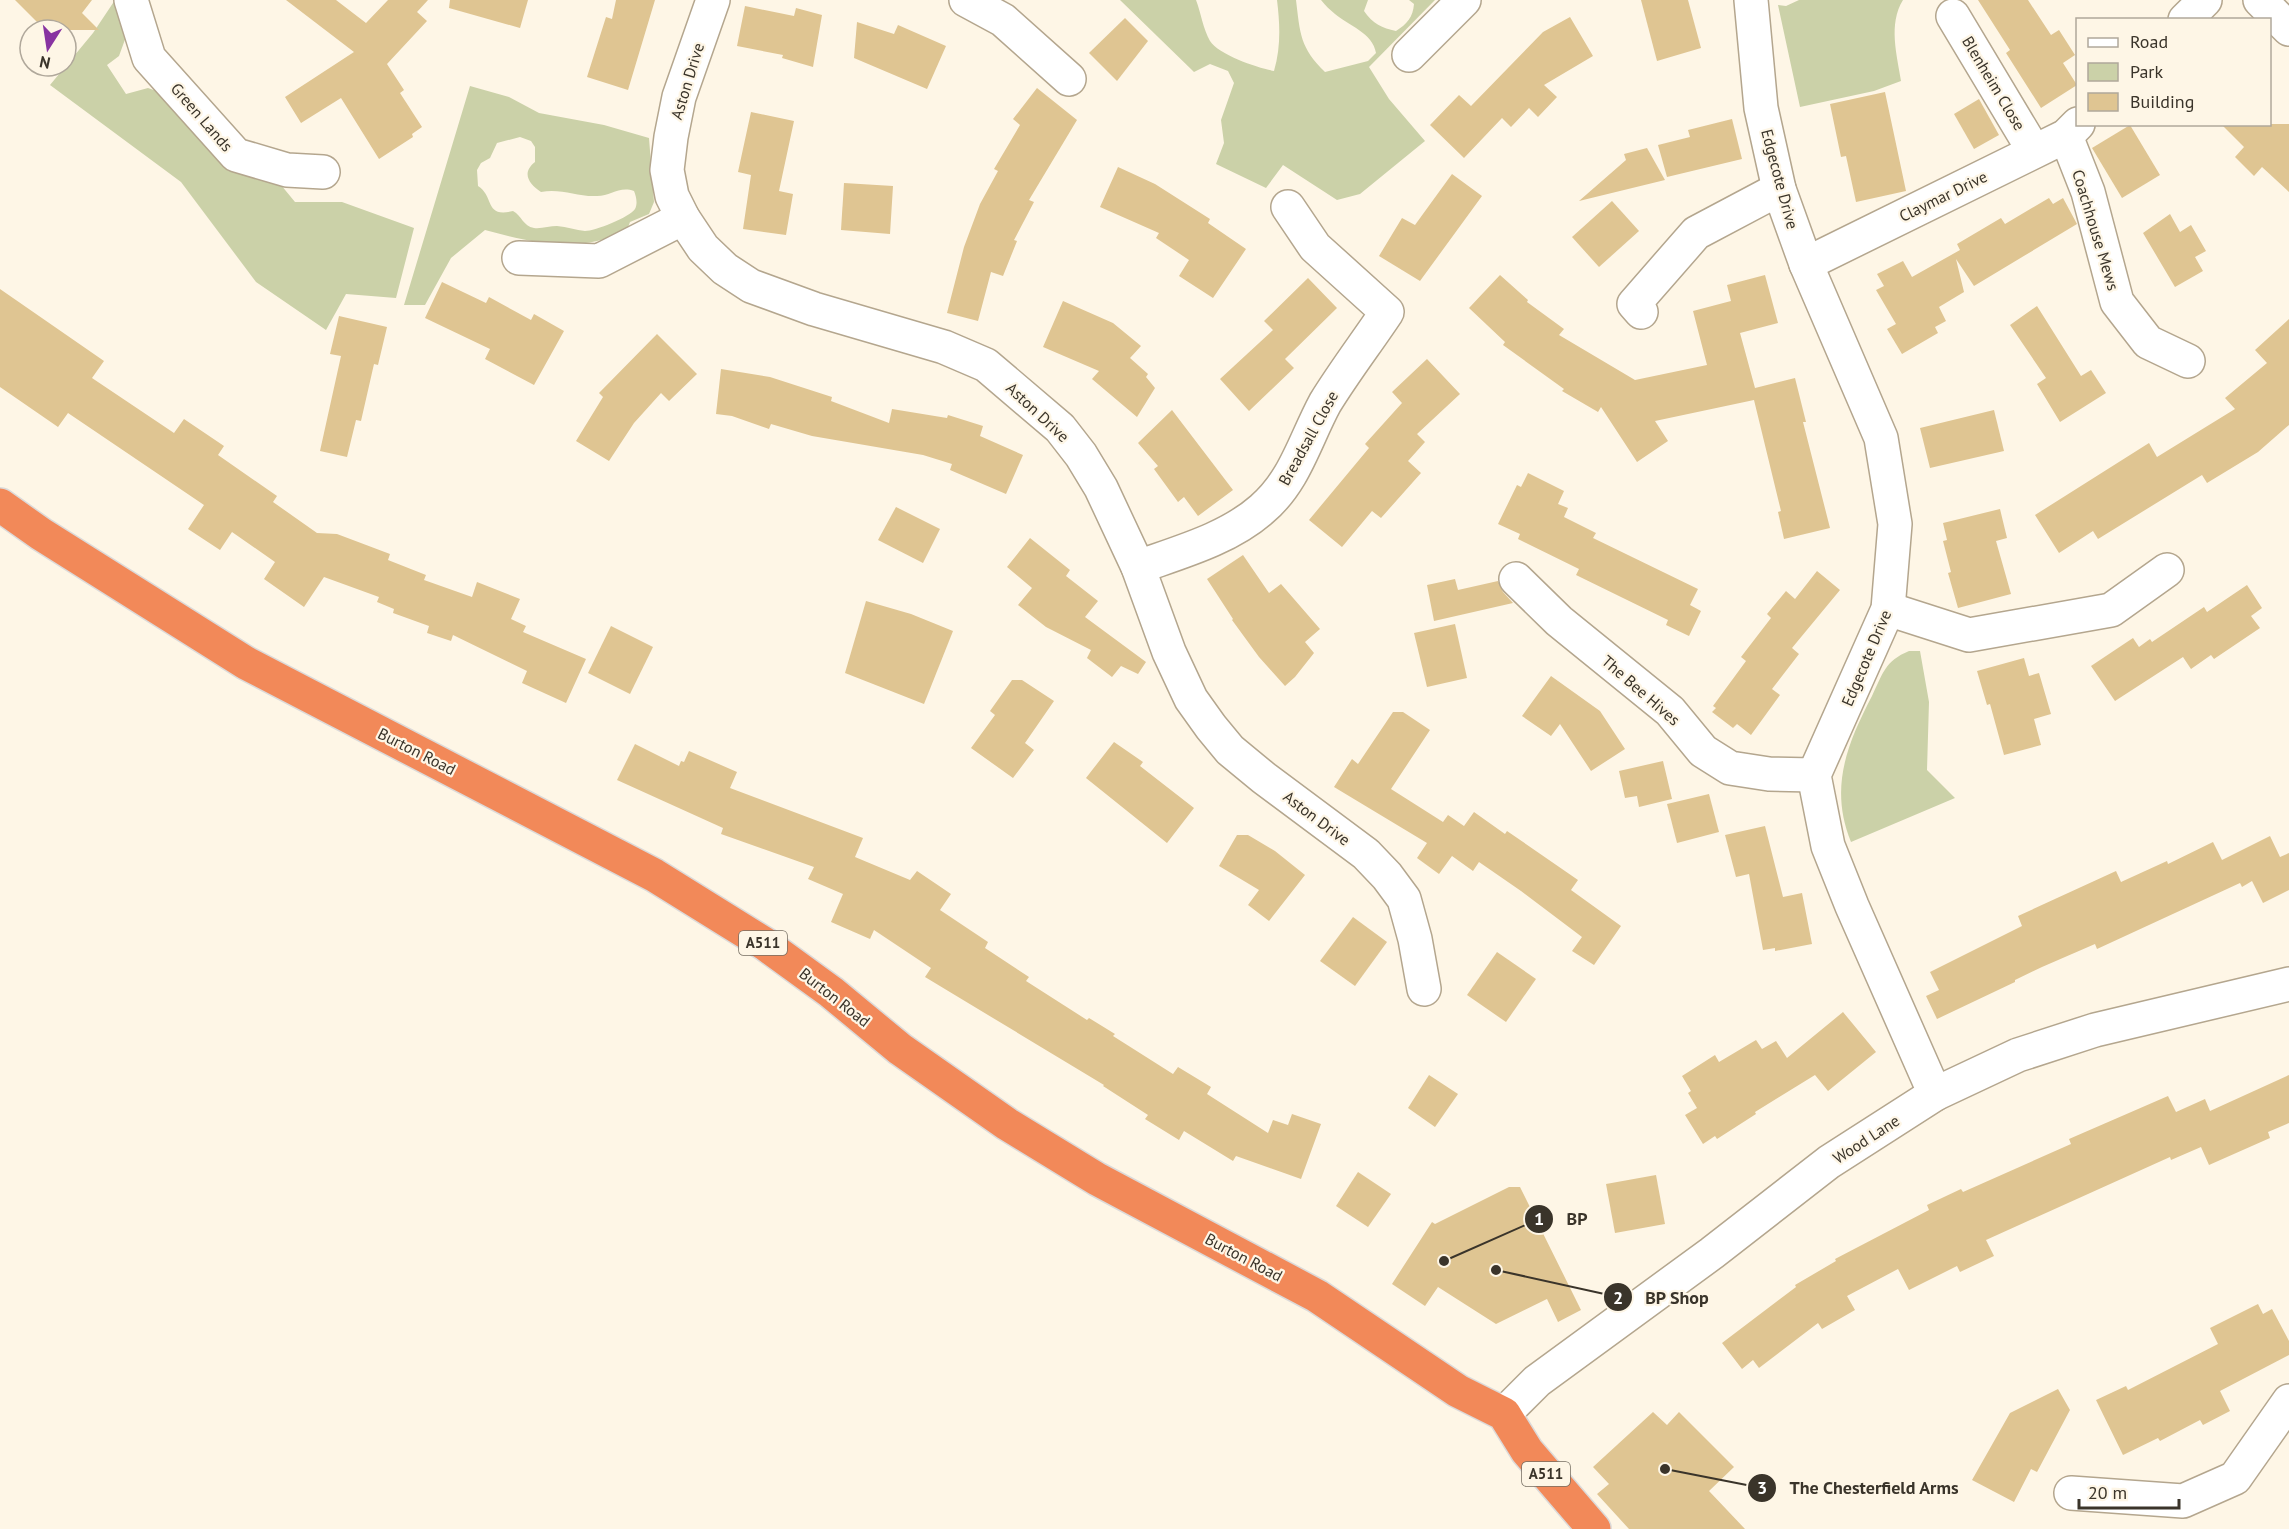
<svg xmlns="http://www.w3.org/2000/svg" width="2289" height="1529" viewBox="0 0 2289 1529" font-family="'PT Sans',sans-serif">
	<rect width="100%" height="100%" fill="#fef6e6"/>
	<g fill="#cbd1a8" fill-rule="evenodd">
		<polygon points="115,0 127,34 119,56 107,65 126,94 148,88 165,94 281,185 295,202 342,202 414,228 396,298 346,294 326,330 256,282 181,182 50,85 93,33"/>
		<path d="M 1120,0 L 1196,0 C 1201,13 1203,29 1210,41 C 1219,55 1258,68 1274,71 C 1281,47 1280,25 1277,0 L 1296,0 C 1300,33 1300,48 1325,72 L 1368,61 L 1376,53 C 1373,33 1348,25 1335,14 C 1330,10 1325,5 1321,0 L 1368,0 L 1364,11 C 1373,24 1382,28 1396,31 C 1407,24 1413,17 1414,4 L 1409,0 L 1435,0 L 1369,67 L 1389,99 L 1425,141 L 1360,194 L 1337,200 L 1283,165 L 1266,188 L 1216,164 L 1224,143 L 1221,120 L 1234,83 L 1228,71 L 1210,64 L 1194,72 Z"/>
		<path d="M 1799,0 L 1903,0 C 1888,24 1897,55 1901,81 L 1874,91 L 1800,107 L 1778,5 L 1786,6 Z"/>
		<path d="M 470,86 L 509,97 L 539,113 L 604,125 L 649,138 L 654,202 L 649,214 L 630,222 L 627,230 C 581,254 533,243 485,230 L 451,258 L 425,305 L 404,305 ZM 520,137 L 531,141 L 535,147 L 535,162 C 521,173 529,184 541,192 C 561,188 577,197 597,196 C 611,196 619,186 634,191 C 636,196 638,203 635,209 C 630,217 595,231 585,231 C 576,230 567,227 557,226 C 550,226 541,229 534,228 C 523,226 522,216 513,211 C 484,218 495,197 478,186 L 477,170 L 481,163 L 490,158 L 497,143 Z"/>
		<path d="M 1909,651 L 1920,651 L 1929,702 L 1927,770 L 1955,798 L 1851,842 C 1829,788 1847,744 1872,696 C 1883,673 1885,661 1909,651 Z"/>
	</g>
	<g fill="#dfc592">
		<polygon points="15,0 92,0 82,13 99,30 45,30"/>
		<polygon points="286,0 336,0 366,23 388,0 428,0 417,12 427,21 387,64 404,90 400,93 422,127 412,134 413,137 379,159 341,98 301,123 285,97 354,52"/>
		<polygon points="450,0 528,0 520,28 449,8"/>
		<polygon points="616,0 655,0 628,90 587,77 606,17 612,19"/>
		<polygon points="1641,0 1688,0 1701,48 1657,61"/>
		<polygon points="1978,0 2028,0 2051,35 2059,30 2075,55 2063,63 2077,85 2041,108 2006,53 2010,50"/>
		<polygon points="745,6 794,16 796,8 822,15 813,67 782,58 783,55 737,46"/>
		<polygon points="1570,17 1593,56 1544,85 1557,97 1538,117 1529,108 1511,127 1502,118 1464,158 1430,125 1459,95 1471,106 1543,32"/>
		<polygon points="1125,18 1148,41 1117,81 1089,53"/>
		<polygon points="857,22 894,34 898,25 946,46 927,89 854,58"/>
		<polygon points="1037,88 1077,120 1029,200 1034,202 1014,240 1017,241 1003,276 991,272 978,321 947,313 964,247 980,204 998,171 994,169 1020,125 1013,119"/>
		<polygon points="1885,92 1906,191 1856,202 1846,156 1841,157 1830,104"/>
		<polygon points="1979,99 1999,135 1974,149 1954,114"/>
		<polygon points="751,112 794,121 779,191 793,194 786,235 743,229 751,175 738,172"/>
		<polygon points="1732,119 1742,159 1667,177 1658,145 1690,137 1688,130"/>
		<polygon points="2221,124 2289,124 2289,192 2262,167 2254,176 2235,157 2244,147"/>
		<polygon points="2130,125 2160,175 2122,198 2092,148"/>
		<polygon points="1647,148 1665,180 1579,201 1626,160 1624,154"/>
		<polygon points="1118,167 1155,184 1210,219 1208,223 1246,249 1213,298 1179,276 1189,260 1156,238 1159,233 1100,207"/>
		<polygon points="1452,174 1482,196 1420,281 1379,256 1402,218 1415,225"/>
		<polygon points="844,183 893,186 890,234 841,230"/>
		<polygon points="2049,198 2053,204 2063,198 2077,224 1974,286 1956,259 1964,292 1939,307 1946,321 1935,327 1938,333 1902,354 1887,329 1896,324 1876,290 1884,286 1877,274 1903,261 1912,277 1960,250 1957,244 2001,218 2005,224"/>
		<polygon points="1612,201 1639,231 1599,267 1572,237"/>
		<polygon points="2170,214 2180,232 2191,225 2206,251 2195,257 2203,271 2175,287 2143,233"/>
		<polygon points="1500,275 1528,300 1527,302 1564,329 1559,335 1635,380 1707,365 1693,311 1731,301 1727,285 1765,275 1778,323 1740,333 1755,388 1795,378 1806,422 1803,422 1830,528 1784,539 1778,512 1781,511 1754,400 1655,421 1668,441 1637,462 1601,407 1598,412 1562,391 1564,389 1503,345 1505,342 1469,308"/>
		<polygon points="1308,278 1337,308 1285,359 1294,368 1249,411 1220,379 1273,330 1264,321"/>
		<polygon points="442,282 486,303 489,297 531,320 534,314 564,331 534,385 485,359 490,349 425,318"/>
		<polygon points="0,289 104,361 92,378 174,433 184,419 224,446 218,455 277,496 273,502 317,533 337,534 390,554 388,560 426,575 424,580 472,597 477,582 520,599 511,619 526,626 523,632 586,659 566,703 522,683 527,671 453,635 451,641 427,633 429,626 393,613 394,609 377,602 379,597 324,577 304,607 264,579 275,562 232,532 220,550 188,529 204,505 68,413 58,427 0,387"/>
		<polygon points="1063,301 1113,323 1141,346 1130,358 1148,374 1146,377 1155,388 1137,417 1092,379 1099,371 1043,347"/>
		<polygon points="2037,306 2081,376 2091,370 2106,393 2060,422 2037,384 2046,378 2010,325"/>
		<polygon points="339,316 387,327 378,365 374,364 361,421 356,420 347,457 320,451 341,356 330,354"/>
		<polygon points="2289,319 2289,425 2258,452 2207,483 2202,475 2098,539 2093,531 2059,553 2035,515 2149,443 2157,457 2235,409 2225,398 2267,363 2255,350"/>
		<polygon points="657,334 697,374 669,401 661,393 634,423 609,461 576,441 603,397 599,393"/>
		<polygon points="1427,359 1460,394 1417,434 1425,442 1408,461 1421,473 1381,518 1372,511 1342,547 1309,520 1369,448 1365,444 1402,403 1392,392"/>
		<polygon points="721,369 770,377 832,397 831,401 889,423 892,409 947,418 948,415 983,426 980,436 1023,455 1006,494 950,470 952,464 923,455 812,436 771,424 769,429 732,416 716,414"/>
		<polygon points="1172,410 1233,490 1198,516 1184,497 1178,502 1154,469 1158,466 1138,443"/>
		<polygon points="1994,410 2004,451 1930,468 1920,428"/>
		<polygon points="1528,473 1564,491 1558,504 1568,508 1564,517 1596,533 1593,538 1698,589 1690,605 1701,611 1689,636 1666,625 1668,620 1576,575 1579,569 1518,539 1520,534 1498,524 1517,485 1521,487"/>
		<polygon points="896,507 940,529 923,563 878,540"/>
		<polygon points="2000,509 2007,538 1996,541 2011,594 1958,608 1948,573 1951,572 1943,541 1947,540 1943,523"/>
		<polygon points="1030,538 1070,570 1066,576 1098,601 1085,617 1146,662 1138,674 1121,666 1112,677 1087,658 1091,650 1046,627 1018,605 1032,588 1007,567"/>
		<polygon points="1243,555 1269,593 1281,584 1320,629 1305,642 1314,653 1295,677 1285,686 1259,657 1232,620 1233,619 1207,579"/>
		<polygon points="1817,571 1840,590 1792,648 1799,654 1772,689 1780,695 1751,735 1737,724 1733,728 1712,712 1716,708 1713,706 1746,661 1741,657 1771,618 1767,614 1786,591 1795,599"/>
		<polygon points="1455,579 1458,590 1498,581 1503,592 1513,603 1434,621 1427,585"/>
		<polygon points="2247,585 2262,608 2251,616 2260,628 2214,659 2211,655 2191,669 2183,657 2115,701 2091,666 2133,638 2139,647 2150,639 2152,642 2204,607 2207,612"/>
		<polygon points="866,601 911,614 953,631 924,704 845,673"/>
		<polygon points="1455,624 1467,678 1427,687 1414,633"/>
		<polygon points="611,626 653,647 630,694 588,673"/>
		<polygon points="2024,658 2029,676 2039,673 2051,714 2034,719 2041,745 2004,755 1990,704 1987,705 1977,671"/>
		<polygon points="1551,676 1600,711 1625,749 1591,771 1560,724 1551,736 1522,716"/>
		<polygon points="1012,680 1022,680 1054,701 1025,743 1034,750 1013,778 971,748 995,715 990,711"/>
		<polygon points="1393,712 1403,712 1430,730 1391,789 1443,822 1448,815 1464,826 1474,812 1505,834 1507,831 1578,880 1571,890 1621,926 1594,965 1572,951 1582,937 1521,891 1479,862 1473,871 1452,856 1439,874 1417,858 1427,843 1334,787 1352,759 1358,764"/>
		<polygon points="1114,742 1143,762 1140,766 1194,808 1167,843 1086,778"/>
		<polygon points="635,744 679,766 681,761 684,762 689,751 737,772 730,788 863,838 855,857 910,880 917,871 951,894 940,910 988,942 985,948 1029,977 1026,981 1087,1020 1089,1018 1115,1034 1113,1036 1173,1074 1178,1067 1211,1087 1207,1094 1268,1133 1273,1120 1288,1125 1292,1114 1321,1124 1301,1179 1236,1156 1233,1161 1184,1131 1179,1140 1145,1119 1148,1115 1103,1086 1104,1085 925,977 931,968 874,930 870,939 831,922 843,894 808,879 814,867 721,834 723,828 617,780"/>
		<polygon points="1663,761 1672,799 1639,807 1637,796 1625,798 1619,771"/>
		<polygon points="1709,794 1719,832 1677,843 1667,804"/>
		<polygon points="1765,826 1783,897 1802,893 1812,944 1775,951 1775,948 1763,950 1749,874 1736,877 1725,835"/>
		<polygon points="1237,835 1248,835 1275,851 1305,875 1269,921 1248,905 1259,890 1219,866"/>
		<polygon points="2270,836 2280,857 2289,853 2289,890 2263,903 2252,881 2242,887 2240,883 2097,949 2095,944 2042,967 2015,980 2015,982 1937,1019 1926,996 1939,990 1930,972 2022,926 2018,916 2116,871 2121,882 2167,861 2168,864 2213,842 2222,860"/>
		<polygon points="1353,917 1387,942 1355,986 1320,961"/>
		<polygon points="1497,952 1536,979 1506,1022 1467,995"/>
		<polygon points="1843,1012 1876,1052 1828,1091 1815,1075 1755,1112 1756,1114 1717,1139 1715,1136 1703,1144 1685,1115 1697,1108 1688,1093 1691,1091 1682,1076 1715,1055 1719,1062 1756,1040 1762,1049 1776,1041 1787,1058"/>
		<polygon points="1429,1075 1458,1094 1435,1127 1408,1108"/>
		<polygon points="2289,1075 2289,1123 2268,1132 2270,1138 2209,1165 2201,1147 2171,1160 2170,1157 1986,1240 1994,1256 1960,1272 1957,1266 1909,1290 1898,1269 1847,1296 1855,1310 1822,1329 1818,1323 1759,1368 1753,1360 1742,1369 1722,1343 1796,1287 1795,1285 1836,1261 1835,1259 1929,1210 1927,1205 1961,1189 1963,1192 2071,1144 2069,1139 2168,1096 2176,1112 2205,1099 2210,1111"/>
		<polygon points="1358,1172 1391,1194 1368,1227 1336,1206"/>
		<polygon points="1656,1175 1665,1224 1615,1233 1606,1184"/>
		<polygon points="1509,1187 1520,1187 1581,1310 1558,1322 1547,1299 1496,1324 1438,1287 1425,1306 1392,1284 1432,1222 1435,1224"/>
		<polygon points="2258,1304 2263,1314 2272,1309 2289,1341 2289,1355 2220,1391 2230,1411 2203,1425 2200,1420 2160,1441 2158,1438 2123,1455 2096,1400 2126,1386 2128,1390 2218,1344 2210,1328"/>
		<polygon points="2058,1389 2070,1410 2037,1472 2031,1469 2014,1502 1972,1480 2010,1413"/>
		<polygon points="1653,1412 1667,1425 1679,1412 1734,1467 1709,1491 1745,1529 1629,1529 1597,1494 1609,1484 1593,1467"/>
	</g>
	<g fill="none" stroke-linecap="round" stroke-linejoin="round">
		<defs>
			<g id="minor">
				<polyline points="131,0 149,58 236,155 287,170 323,172"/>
				<polyline points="713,0 679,97 671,137 667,170 672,196 683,218 703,248 725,269 751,286 814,309 944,347 986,365 1060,428 1081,455 1101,488 1138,567 1169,652 1191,699 1211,727 1230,750 1264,778 1366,854 1387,876 1404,899 1415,939 1424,989"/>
				<polyline points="966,0 1003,20 1069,79"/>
				<polyline points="1751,0 1761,108 1779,189 1806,264 1881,438 1895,524 1888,609 1814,775 1828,846 1852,906 1935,1094"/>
				<polyline points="2260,0 2289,29"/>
				<polyline points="1953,16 2034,151"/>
				<polyline points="2185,20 2205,0"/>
				<polyline points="1409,55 1464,0"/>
				<polyline points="2066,136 2088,192 2117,302 2148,342 2188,361"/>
				<polyline points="519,258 599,261 683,218"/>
				<polyline points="1806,264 2066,136 2078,124"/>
				<polyline points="1641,312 1634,304 1696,233 1779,189"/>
				<path d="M 1138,567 C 1180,552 1228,539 1262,509 C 1295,481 1305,440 1325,403 C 1344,372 1367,342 1387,312 L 1315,247 L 1288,207"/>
				<polyline points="1516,579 1559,621 1670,711 1703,751 1730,768 1769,774 1814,775"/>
				<polyline points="1888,609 1969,635 2111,610 2167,570"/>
				<polyline points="1504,1414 1537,1381 1712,1253 1829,1162 1935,1094 2018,1055 2095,1030 2289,984"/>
				<polyline points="2071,1493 2183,1501 2235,1478 2289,1401"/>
			</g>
			<polyline id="highway" points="0,505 41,534 246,663 654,875 765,944 831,992 900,1049 1007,1124 1097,1179 1317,1296 1458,1391 1504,1414 1527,1451 1594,1529"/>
		</defs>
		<use href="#minor" stroke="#b4a68e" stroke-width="36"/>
		<use href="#highway" stroke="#dcdad9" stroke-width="36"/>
		<use href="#minor" stroke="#fff" stroke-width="33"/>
		<use href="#highway" stroke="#f28959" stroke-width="33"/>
	</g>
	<g text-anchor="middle" stroke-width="4.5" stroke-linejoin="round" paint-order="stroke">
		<g fill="#fef6e6" stroke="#756e62" stroke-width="1.5">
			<rect x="739" y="931" width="48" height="24" rx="4.5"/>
			<rect x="1522" y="1462" width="48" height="24" rx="4.5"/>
		</g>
		<g font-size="15" font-weight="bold" fill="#3a342a">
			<text x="763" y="948">A511</text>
			<text x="1546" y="1479">A511</text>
		</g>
		<g font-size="16" fill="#3a342a" stroke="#fef6e6">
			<text transform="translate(687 81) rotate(-73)" y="6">Aston Drive</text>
			<text transform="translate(1994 83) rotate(59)" y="6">Blenheim Close</text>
			<text transform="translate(202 117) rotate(49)" y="6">Green Lands</text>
			<text transform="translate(1780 179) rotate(75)" y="6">Edgecote Drive</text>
			<text transform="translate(1943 196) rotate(-26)" y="6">Claymar Drive</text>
			<text transform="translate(2096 230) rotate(73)" y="6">Coachhouse Mews</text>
			<text transform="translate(1038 412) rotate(43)" y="6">Aston Drive</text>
			<text transform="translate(1308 438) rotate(-61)" y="6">Breadsall Close</text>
			<text transform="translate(1866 658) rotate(-67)" y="6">Edgecote Drive</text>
			<text transform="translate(1641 690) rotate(41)" y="6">The Bee Hives</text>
			<text transform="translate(417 751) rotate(27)" y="6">Burton Road</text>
			<text transform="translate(1317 818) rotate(37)" y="6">Aston Drive</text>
			<text transform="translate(835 997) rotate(38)" y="6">Burton Road</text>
			<text transform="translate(1866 1139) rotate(-33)" y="6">Wood Lane</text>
			<text transform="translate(1244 1257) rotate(28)" y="6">Burton Road</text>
		</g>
	</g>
	<path fill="none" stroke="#3a342a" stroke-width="2" d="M1444 1261L1539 1219M1496 1270L1618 1297M1665 1469L1762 1488"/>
	<g fill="#3a342a" stroke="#fef6e6" stroke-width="2">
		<circle cx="1444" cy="1261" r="6"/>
		<circle cx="1496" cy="1270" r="6"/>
		<circle cx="1665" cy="1469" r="6"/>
		<circle cx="1539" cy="1219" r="15"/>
		<circle cx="1618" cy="1297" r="15"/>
		<circle cx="1762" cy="1488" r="15"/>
	</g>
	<g font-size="18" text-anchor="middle" font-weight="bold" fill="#fff">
		<text x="1539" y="1225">1</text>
		<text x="1618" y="1304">2</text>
		<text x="1762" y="1494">3</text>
	</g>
	<g font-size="18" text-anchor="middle" font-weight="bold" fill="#3a342a" stroke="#fef6e6" stroke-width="4.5" stroke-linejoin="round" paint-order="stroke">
		<text x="1577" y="1225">BP</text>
		<text x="1677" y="1304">BP Shop</text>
		<text x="1874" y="1494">The Chesterfield Arms</text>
	</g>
	<rect x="2076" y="18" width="195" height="108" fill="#fef6e6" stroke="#b0a89b" stroke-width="1.5"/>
	<rect x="2088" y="38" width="30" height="9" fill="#ffffff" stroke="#b0a89b" stroke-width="1.5"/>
	<text x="2130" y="48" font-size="18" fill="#3a342a">Road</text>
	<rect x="2088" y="63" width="30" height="18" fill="#cbd1a8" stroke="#b0a89b" stroke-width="1.5"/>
	<text x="2130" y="78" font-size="18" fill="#3a342a">Park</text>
	<rect x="2088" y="93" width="30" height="18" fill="#dfc592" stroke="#b0a89b" stroke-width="1.5"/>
	<text x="2130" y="108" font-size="18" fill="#3a342a">Building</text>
	<g transform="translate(48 48) rotate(192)"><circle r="28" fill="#fef6e6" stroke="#b0a89b" stroke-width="1.5"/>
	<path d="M0-4.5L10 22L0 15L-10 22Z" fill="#8833a1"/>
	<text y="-9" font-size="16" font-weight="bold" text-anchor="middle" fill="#3a342a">N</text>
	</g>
	<path d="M2079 1499v9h100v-9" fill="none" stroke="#3a342a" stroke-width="3"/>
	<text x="2088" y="1499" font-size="18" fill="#3a342a" stroke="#fef6e6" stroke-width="4.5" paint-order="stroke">20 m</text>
</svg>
